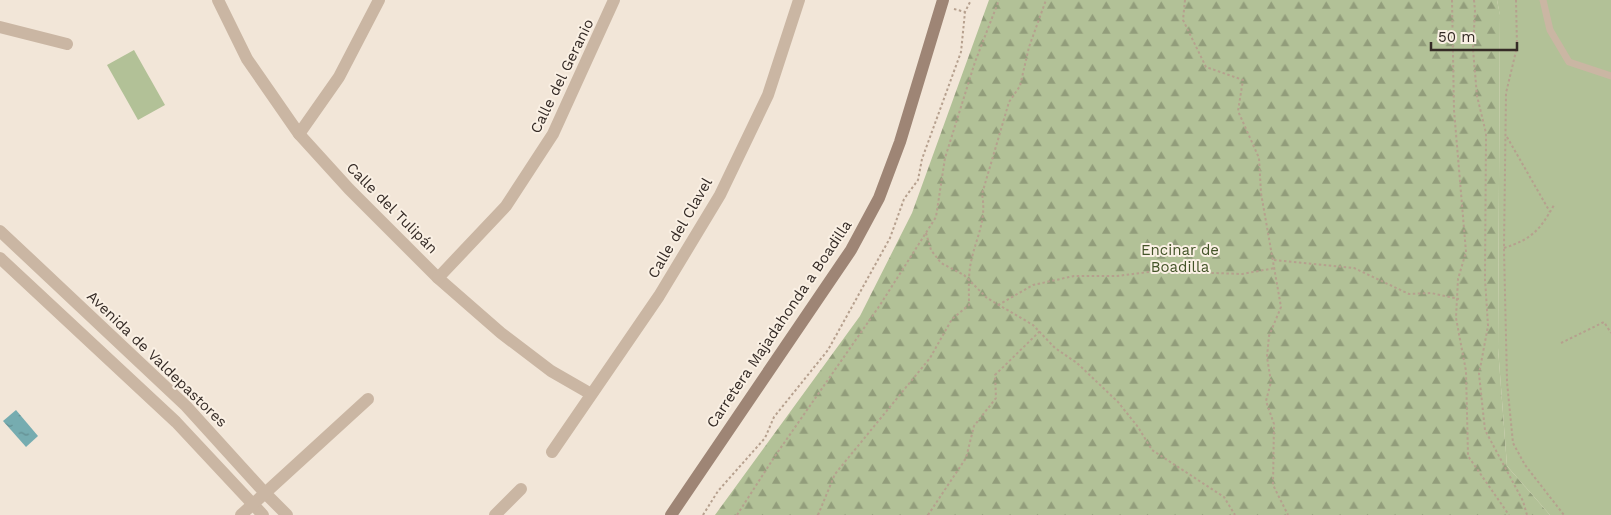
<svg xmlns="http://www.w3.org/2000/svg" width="1611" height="515" viewBox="0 0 1611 515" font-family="'Work Sans',sans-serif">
	<defs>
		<pattern id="forest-firs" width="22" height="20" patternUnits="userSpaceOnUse" patternTransform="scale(1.25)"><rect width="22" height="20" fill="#b2c197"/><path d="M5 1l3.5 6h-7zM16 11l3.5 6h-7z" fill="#929d7b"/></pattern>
		<pattern id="water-ripples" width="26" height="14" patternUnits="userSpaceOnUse" patternTransform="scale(1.25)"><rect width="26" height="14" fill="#76acb0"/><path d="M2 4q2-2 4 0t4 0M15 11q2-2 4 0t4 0" fill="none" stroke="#628c8f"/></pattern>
	</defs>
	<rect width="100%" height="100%" fill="#f2e6d8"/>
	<polygon fill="url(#forest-firs)" points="989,0 1497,0 1500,15 1498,348 1507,466 1550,515 715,515 860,316 912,213"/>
	<g fill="#b2c197">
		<polygon points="1497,0 1611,0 1611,515 1550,515 1507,466 1498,348 1500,16"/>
		<polygon points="134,50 165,105 138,120 107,65"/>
	</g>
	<polygon fill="url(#water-ripples)" points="16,410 38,436 26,447 3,421"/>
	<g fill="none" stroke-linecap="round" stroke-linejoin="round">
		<g stroke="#b6a08e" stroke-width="2" stroke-dasharray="2.5 2.5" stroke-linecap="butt">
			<polyline points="1185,0 1183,20 1206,67 1243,80 1238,111 1259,158 1261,193 1281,307 1269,336 1267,357 1271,382 1266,401 1274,424 1273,485 1288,515"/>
			<polyline points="1452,0 1454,110 1466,252 1458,279 1456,318 1466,371 1468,456 1509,515"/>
			<polyline points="1474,0 1475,10 1473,49 1477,96 1486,133 1485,279 1488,326 1479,374 1485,430 1523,501 1527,515"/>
			<polyline points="1516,0 1517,47 1506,93 1504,248 1507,382 1513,443 1525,465 1564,515"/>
			<polyline points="954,9 965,12"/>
			<polyline points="1507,137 1550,212"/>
			<polyline points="926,233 931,250 941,263 964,275 987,298 1033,325 1055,348 1077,363 1118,402 1138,427 1152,450 1224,497 1235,515"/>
			<path d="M 1504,248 C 1532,239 1540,230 1554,205"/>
			<polyline points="1274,260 1354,268 1409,294 1431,293 1459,299"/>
			<polyline points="998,305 1033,285 1074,276 1117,276 1157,271 1242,274 1275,268"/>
			<polyline points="1561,343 1604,322 1611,333"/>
			<polyline points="703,515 718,491 765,438 774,417 828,350 890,238 904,199 918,180 922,159 961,52 965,12 971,0"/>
			<polyline points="737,515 775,456 880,305 936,217 945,158 975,62 999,0"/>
			<path d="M 818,515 L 835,474 L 930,358 L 952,319 L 969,305 C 969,290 968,276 971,262 C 976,237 987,221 982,194 L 1009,102 L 1020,86 L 1029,47 L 1046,0"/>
			<polyline points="928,515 966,458 974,426 996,398 995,375 1040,331"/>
		</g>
		<polyline stroke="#cab6a3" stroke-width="7" points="1543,0 1550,30 1569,62 1611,76"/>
		<g stroke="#cab6a3" stroke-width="12">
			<polyline points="218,0 247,59 299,134 349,189 438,278 501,333 551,371 591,394"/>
			<polyline points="0,27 67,44"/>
			<polyline points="299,134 339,77 379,0"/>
			<polyline points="0,231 186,406 265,493 287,515"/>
			<polyline points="0,258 176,422 263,515"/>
			<polyline points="438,278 506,206 553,134 614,0"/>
			<polyline points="552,452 659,296 720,195 768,95 799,0"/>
			<polyline points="241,515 368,399"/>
			<polyline points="495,515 521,489"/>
		</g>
		<polyline stroke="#9e8575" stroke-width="12" points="671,515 851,250 879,198 900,142 943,0"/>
	</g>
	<g text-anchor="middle" stroke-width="4" stroke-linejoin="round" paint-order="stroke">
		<g font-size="15" fill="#352b26" stroke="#faf0e4">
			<text transform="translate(562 76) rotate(-64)" y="5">Calle del Geranio</text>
			<text transform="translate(392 208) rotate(45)" y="5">Calle del Tulipán</text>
			<text transform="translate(680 228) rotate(-60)" y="5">Calle del Clavel</text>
			<text transform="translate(779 324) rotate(-56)" y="5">Carretera Majadahonda a Boadilla</text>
			<text transform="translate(157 359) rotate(44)" y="5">Avenida de Valdepastores</text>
		</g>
		<g font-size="15" fill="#435428" stroke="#faf0e4">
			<text x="1180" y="255">Encinar de<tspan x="1180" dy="17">Boadilla</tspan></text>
		</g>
	</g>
	<path d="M1431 42v8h86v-8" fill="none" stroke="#352b26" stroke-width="2.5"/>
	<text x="1438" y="42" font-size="15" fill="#352b26" stroke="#faf0e4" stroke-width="4" paint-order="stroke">50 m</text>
</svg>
